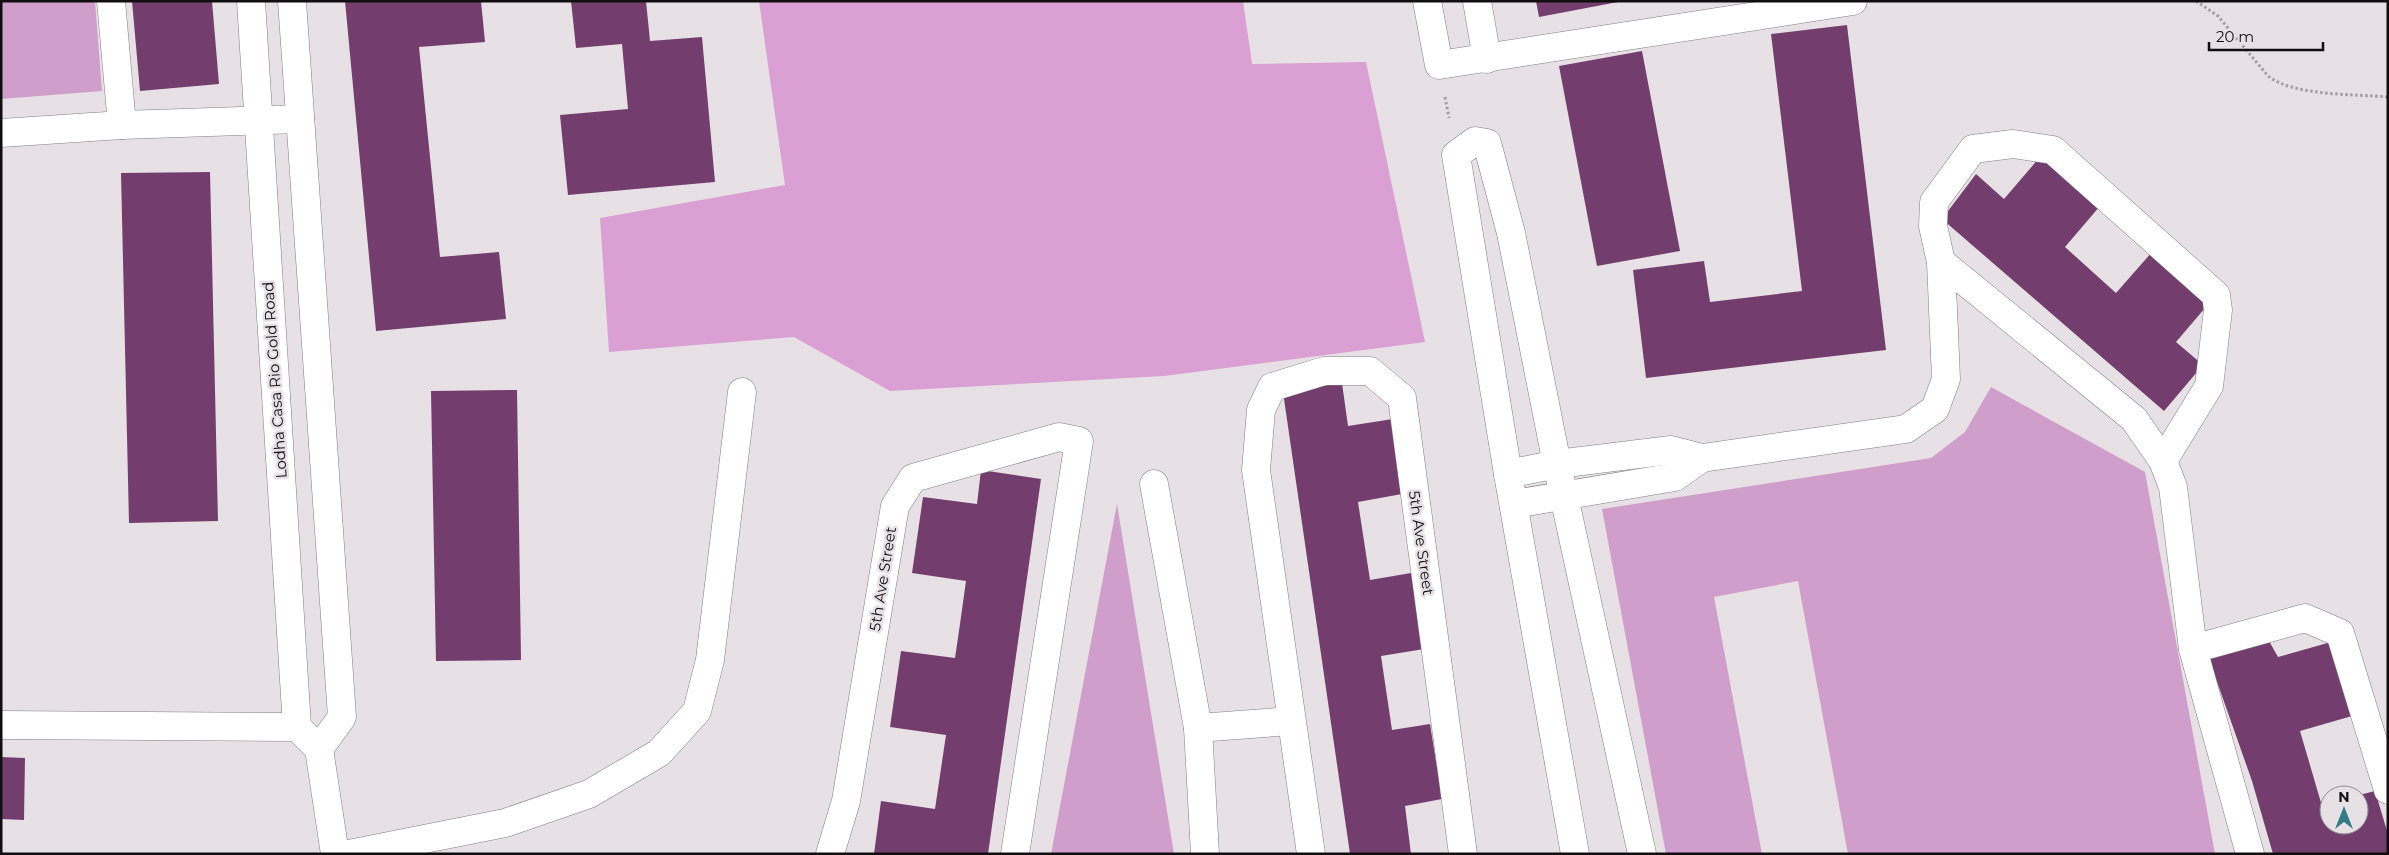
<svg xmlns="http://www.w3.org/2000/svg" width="2389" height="855" viewBox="0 0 2389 855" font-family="Montserrat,sans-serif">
	<rect width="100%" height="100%" fill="#e7e1e6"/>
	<g fill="#d09eca">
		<polygon points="1,1 95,1 102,91 1,99"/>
		<polygon points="1991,387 2145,472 2215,854 1848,854 1798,581 1714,597 1762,854 1666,854 1602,509 1931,458 1965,432"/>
		<polygon points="1117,504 1174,854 1051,854"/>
	</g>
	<polygon fill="#da9fd3" points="759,1 1243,1 1252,64 1366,62 1425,342 1164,376 890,391 794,337 609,352 600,218 785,185"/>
	<g fill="#733e6e">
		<polygon points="132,1 212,1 219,84 140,91"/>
		<polygon points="345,1 481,1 485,42 419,47 440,257 499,252 506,319 376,331"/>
		<polygon points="571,1 646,1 650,41 702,37 715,182 568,195 560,115 628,109 622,44 576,48"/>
		<polygon points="1536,1 1618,1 1618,2 1539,17"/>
		<polygon points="1847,25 1886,350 1646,378 1633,270 1704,261 1710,302 1802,291 1771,34"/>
		<polygon points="1642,51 1680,251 1597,266 1559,66"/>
		<polygon points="2040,157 2100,206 2065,247 2116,293 2152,252 2211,301 2176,342 2203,365 2164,411 1942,219 1976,174 2004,199"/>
		<polygon points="210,172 218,521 129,523 121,173"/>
		<polygon points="1342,383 1348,426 1393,419 1402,494 1358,502 1370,580 1411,573 1424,649 1381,656 1392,730 1430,724 1442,799 1405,806 1411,854 1350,854 1283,392"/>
		<polygon points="517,390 521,660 436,661 431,391"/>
		<polygon points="981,470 1041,479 988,854 874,854 881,801 935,809 946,735 890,727 901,651 955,658 960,624 966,581 912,573 923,497 977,504"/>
		<polygon points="2269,641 2278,657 2331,642 2352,716 2300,731 2322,806 2329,804 2329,825 2359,825 2359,795 2375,791 2388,834 2388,854 2273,854 2252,781 2209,659"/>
		<polygon points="1,757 25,758 24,820 1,819"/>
	</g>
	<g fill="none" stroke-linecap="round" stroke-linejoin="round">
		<defs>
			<g id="minor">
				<polyline points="111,1 122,125"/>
				<polyline points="251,1 297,727 319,749 335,854"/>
				<polyline points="292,1 342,717 319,749"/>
				<polyline points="1427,1 1439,65 1853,1"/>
				<polyline points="1477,1 1487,59"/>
				<polyline points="1,133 122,125 300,119"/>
				<polyline points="1941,262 1933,226 1934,202 1973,149 2013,144 2053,150 2216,295 2218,310 2209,386 2163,461"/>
				<polyline points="1508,474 1557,464 1671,450 1702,458 1906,429 1935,409 1946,379 1941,262 2134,419 2163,461 2173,487 2193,649 2250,854"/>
				<polyline points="1154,484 1198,728 1291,721"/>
				<polyline points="1514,504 1675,477 1702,458"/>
				<polyline points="2193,649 2305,618 2340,633 2388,790"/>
				<polyline points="1,725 297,727"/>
				<polyline points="1198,728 1205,854"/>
				<polyline points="349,854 505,823 589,794 659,753 697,711 710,660 742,392"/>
				<polyline points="830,854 846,801 895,506 913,478 1059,437 1079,441 1015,854"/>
				<polyline points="1311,854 1256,470 1261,410 1272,387 1324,371 1370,371 1402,398 1463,854"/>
				<polyline points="1575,854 1508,474 1456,155 1475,141 1487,143 1511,233 1557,464 1642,854"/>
			</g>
		</defs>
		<use href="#minor" stroke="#837e82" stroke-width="29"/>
		<g stroke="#a39ea2" stroke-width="3" stroke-dasharray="2.5 2.5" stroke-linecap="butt">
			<path d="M 2196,1 L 2218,16 L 2268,76 C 2293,96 2354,94 2388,97"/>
			<polyline points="1445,97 1449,118"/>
		</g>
		<use href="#minor" stroke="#fff" stroke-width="28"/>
	</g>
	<g text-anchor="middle" stroke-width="5" stroke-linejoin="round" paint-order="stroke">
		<g font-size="15" fill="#100e0f" stroke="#e7e1e6">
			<text transform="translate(275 380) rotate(-94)" y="5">Lodha Casa Rio Gold Road</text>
			<text transform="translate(1421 543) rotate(82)" y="5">5th Ave Street</text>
			<text transform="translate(883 579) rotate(-81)" y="5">5th Ave Street</text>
		</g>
	</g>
	<rect width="2389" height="855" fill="none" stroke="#100e0f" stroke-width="5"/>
	<g transform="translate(2344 810)"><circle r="24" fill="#e7e1e6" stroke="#918d90"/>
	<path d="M0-4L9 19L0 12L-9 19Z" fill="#357c87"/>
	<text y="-8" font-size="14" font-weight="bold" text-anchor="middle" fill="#100e0f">N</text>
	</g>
	<path d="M2209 42v8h114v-8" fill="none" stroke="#100e0f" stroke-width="2.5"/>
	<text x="2216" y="42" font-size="15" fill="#100e0f" stroke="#e7e1e6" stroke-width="4" paint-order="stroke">20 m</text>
</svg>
